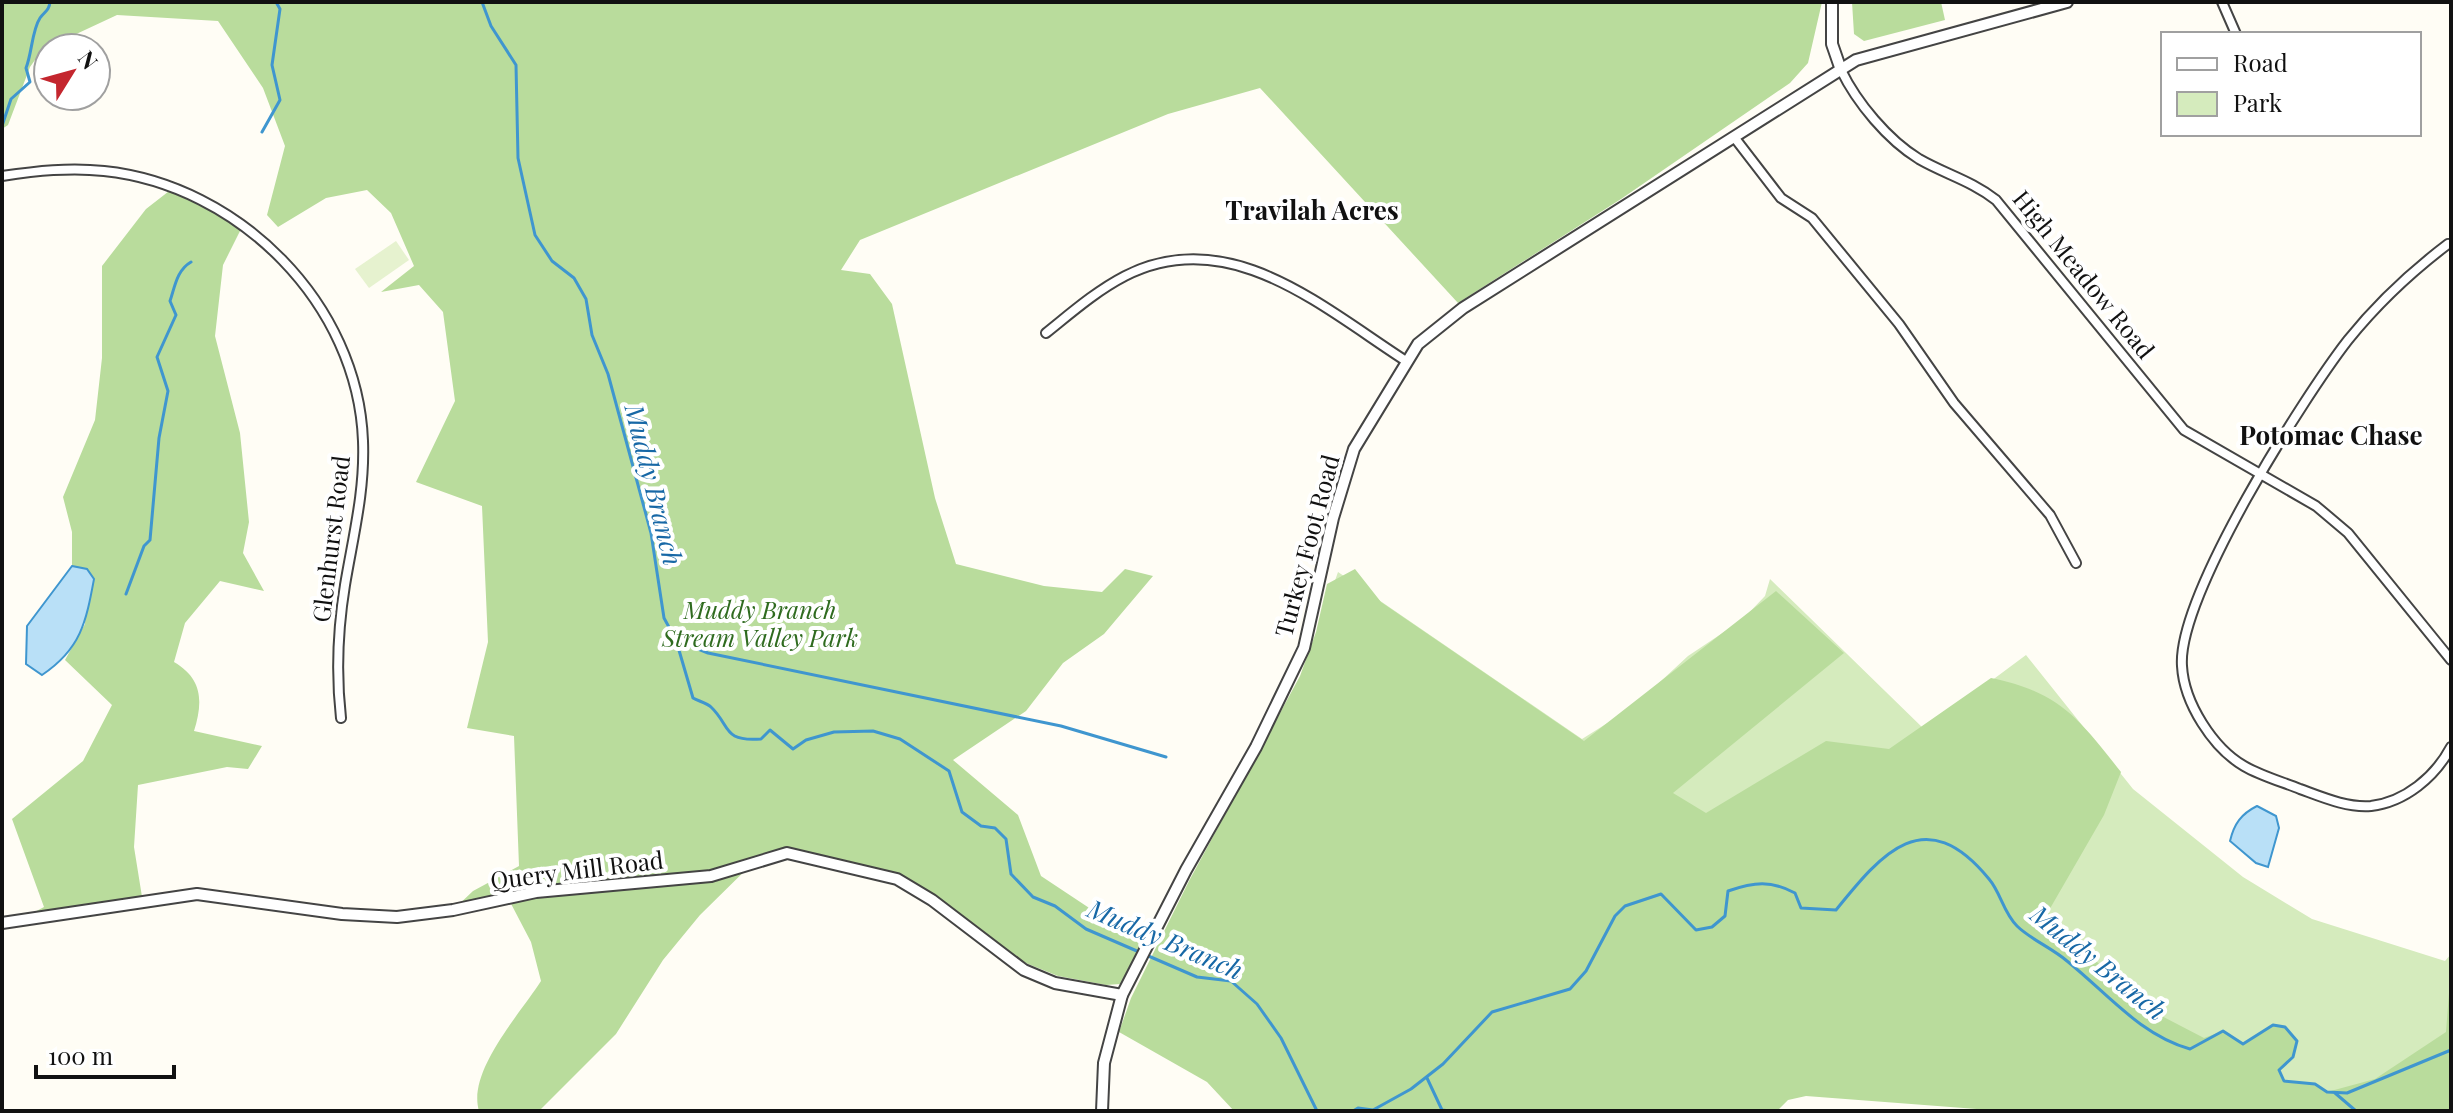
<svg xmlns="http://www.w3.org/2000/svg" width="2453" height="1113" viewBox="0 0 2453 1113" font-family="'Playfair Display',serif">
	<rect width="100%" height="100%" fill="#fffdf5"/>
	<polygon fill="#d5ebbd" points="1338,572 1582,739 1633,707 1688,656 1742,620 1765,596 1770,579 1925,730 2026,655 2133,789 2243,877 2312,919 2445,961 2451,954 2451,1111 1770,1085 1760,1111 1304,670"/>
	<g fill="#b9dc9c">
		<path d="M 2,2 L 1822,2 L 1808,63 L 1790,83 L 1621,199 L 1458,303 L 1260,88 L 1168,114 L 860,240 L 841,270 L 870,274 L 892,304 L 935,498 L 956,564 L 1044,586 L 1102,592 L 1125,569 L 1153,576 L 1104,634 L 1063,663 L 1026,711 L 953,760 L 1018,815 L 1041,876 L 1142,943 L 1120,984 L 1106,985 L 1058,976 L 1028,964 L 999,949 L 932,895 L 897,874 L 788,848 L 762,854 L 700,915 L 663,960 L 616,1034 L 539,1111 L 479,1111 C 467,1071 520,1014 541,981 L 531,942 L 508,898 L 453,910 L 473,891 L 519,866 L 514,736 L 467,728 L 488,642 L 482,506 L 416,482 L 455,401 L 443,312 L 419,285 L 381,292 L 414,266 L 391,213 L 367,190 L 326,198 L 278,227 L 267,215 L 285,146 L 263,88 L 218,21 L 117,15 L 42,50 L 30,67 L 8,125 L 2,129 Z"/>
		<polygon points="1852,2 1941,2 1945,20 1864,41 1854,34"/>
		<path d="M 173,188 L 243,225 L 223,265 L 215,336 L 240,433 L 249,522 L 243,553 L 264,591 L 220,581 L 185,623 L 174,662 C 203,679 203,702 194,731 L 262,746 L 248,769 L 227,767 L 138,785 L 134,847 L 143,903 L 14,923 L 44,907 L 12,819 L 83,761 L 112,705 L 65,660 L 85,624 L 87,569 L 72,566 L 72,532 L 63,497 L 95,420 L 102,358 L 102,266 L 146,209 Z"/>
		<path d="M 1355,569 L 1381,602 L 1584,741 L 1776,591 L 1844,653 L 1673,793 L 1706,813 L 1826,741 L 1889,749 L 1991,678 C 2060,692 2079,719 2121,772 L 2104,815 L 2048,912 L 2102,967 L 2154,1012 L 2204,1038 L 2223,1031 L 2243,1044 L 2273,1025 L 2285,1027 L 2297,1041 L 2293,1057 L 2279,1070 L 2284,1081 L 2315,1084 L 2327,1092 L 2375,1079 L 2446,1032 L 2451,967 L 2451,1111 L 2003,1111 L 1806,1096 L 1788,1100 L 1777,1111 L 1234,1111 L 1207,1082 L 1119,1032 L 1131,998 L 1189,881 L 1300,676 L 1316,632 L 1327,584 Z"/>
	</g>
	<polygon fill="#e6f2cf" points="396,241 409,260 369,288 355,269"/>
	<g fill="#b9e0f7" stroke="#3f96cf" stroke-width="2">
		<path d="M 72,566 L 87,569 L 94,579 C 86,622 81,649 42,675 L 26,664 L 27,626 Z"/>
		<path d="M 2257,806 L 2276,816 L 2279,828 L 2268,867 L 2256,863 L 2230,841 C 2234,824 2241,814 2257,806 Z"/>
	</g>
	<g fill="none" stroke-linecap="round" stroke-linejoin="round">
		<g stroke="#3f96cf" stroke-width="3">
			<path d="M 482,2 L 491,26 L 516,65 L 518,158 L 535,235 L 552,261 L 574,278 L 586,299 L 592,335 L 608,374 L 651,533 L 664,618 L 676,640 L 693,698 C 698,701 707,703 711,707 C 731,726 722,742 761,739 L 770,730 L 793,749 L 806,740 L 834,732 L 873,731 L 900,739 L 949,771 L 962,812 L 981,826 L 995,828 L 1006,839 L 1011,874 L 1033,897 L 1055,906 L 1086,929 L 1197,977 L 1231,981 L 1257,1004 L 1281,1038 L 1317,1111"/>
			<path d="M 2,126 L 11,99 L 30,82 L 26,68 C 32,53 32,30 40,18 C 45,11 49,11 50,2"/>
			<polyline points="262,132 280,100 272,65 280,9 276,2"/>
			<path d="M 126,594 L 144,546 L 150,540 L 159,438 L 168,391 L 157,357 L 176,315 L 170,301 C 175,286 177,270 191,262"/>
			<polyline points="676,640 708,653 1061,726 1166,757"/>
			<polyline points="1427,1078 1442,1110 1450,1111"/>
			<polyline points="2335,1093 2356,1111"/>
			<path d="M 1353,1111 L 1358,1108 L 1373,1110 L 1411,1089 L 1443,1064 L 1492,1012 L 1570,989 L 1586,971 L 1615,916 L 1625,906 L 1661,894 L 1696,930 L 1712,927 L 1725,916 L 1728,891 C 1754,882 1771,880 1795,893 L 1801,908 L 1836,910 C 1882,853 1925,801 1989,879 C 2001,893 2003,912 2017,926 C 2030,939 2052,948 2067,961 C 2107,993 2140,1035 2190,1049 L 2223,1031 L 2243,1044 L 2273,1025 L 2285,1027 L 2297,1041 L 2293,1057 L 2279,1070 L 2284,1081 L 2315,1084 L 2327,1092 L 2347,1093 L 2451,1050"/>
		</g>
		<defs>
			<g id="minor">
				<polyline points="2222,2 2236,34"/>
				<path d="M 1841,70 C 1857,103 1888,140 1919,159 C 1945,174 1972,181 1996,200 L 2184,430 L 2316,506 L 2348,533 L 2451,660"/>
				<polyline points="1734,137 1781,198 1812,218 1899,324 1954,403 2050,515 2076,563"/>
				<path d="M 2,176 C 36,171 70,167 104,171 C 239,185 358,304 363,441 C 365,491 353,537 345,585 C 338,628 336,674 341,718"/>
				<path d="M 2448,244 C 2411,272 2377,304 2348,340 C 2303,398 2177,597 2182,666 C 2184,703 2213,748 2244,766 C 2261,776 2283,782 2300,789 C 2322,797 2347,808 2371,806 C 2405,802 2435,777 2451,747"/>
				<path d="M 1046,333 C 1071,313 1096,291 1125,276 C 1229,223 1322,307 1406,361"/>
			</g>
			<g id="tertiary">
				<polyline points="1832,2 1832,44 1841,70"/>
				<polyline points="2,923 197,894 342,914 397,917 453,910 536,892 711,876 787,853 897,879 932,900 1024,970 1055,983 1122,995"/>
				<polyline points="1102,1111 1104,1063 1122,995 1186,870 1256,747 1304,648 1333,518 1354,449 1418,344 1463,308 1856,60 2067,2"/>
			</g>
		</defs>
		<use href="#minor" stroke="#444" stroke-width="12"/>
		<use href="#tertiary" stroke="#444" stroke-width="14"/>
		<use href="#minor" stroke="#fff" stroke-width="8"/>
		<use href="#tertiary" stroke="#fff" stroke-width="10"/>
	</g>
	<g text-anchor="middle" stroke-width="8" stroke-linejoin="round" paint-order="stroke">
		<g font-size="24" fill="#111" stroke="#fff">
			<text transform="translate(2083 275) rotate(51)" y="8">High Meadow Road</text>
			<text transform="translate(332 539) rotate(-83)" y="8">Glenhurst Road</text>
			<text transform="translate(1308 546) rotate(-75)" y="8">Turkey Foot Road</text>
			<text transform="translate(577 871) rotate(-7)" y="8">Query Mill Road</text>
		</g>
		<g font-size="24" font-style="italic" fill="#2f6b1f" stroke="#fff">
			<text x="760" y="619">Muddy Branch<tspan x="760" dy="28">Stream Valley Park</tspan></text>
		</g>
		<g font-size="26" font-weight="bold" fill="#111" stroke="#fff">
			<text x="1312" y="220">Travilah Acres</text>
			<text x="2331" y="445">Potomac Chase</text>
		</g>
		<g font-size="26" font-style="italic" fill="#1768a6" stroke="#fff">
			<text transform="translate(653 485) rotate(76)" y="9">Muddy Branch</text>
			<text transform="translate(1165 940) rotate(23)" y="9">Muddy Branch</text>
			<text transform="translate(2098 963) rotate(39)" y="9">Muddy Branch</text>
		</g>
	</g>
	<rect width="2453" height="1113" fill="none" stroke="#111111" stroke-width="8"/>
	<rect x="2161" y="32" width="260" height="104" fill="#ffffff" stroke="#a0a0a0" stroke-width="2"/>
	<rect x="2177" y="58" width="40" height="12" fill="#ffffff" stroke="#a0a0a0" stroke-width="2"/>
	<text x="2233" y="72" font-size="24" fill="#111111">Road</text>
	<rect x="2177" y="92" width="40" height="24" fill="#d5ebbd" stroke="#a0a0a0" stroke-width="2"/>
	<text x="2233" y="112" font-size="24" fill="#111111">Park</text>
	<g transform="translate(72 72) rotate(53)"><circle r="38" fill="#ffffff" stroke="#a0a0a0" stroke-width="2"/>
	<path d="M0-6L14 30L0 20L-14 30Z" fill="#c4262e"/>
	<text y="-12" font-size="22" font-weight="bold" text-anchor="middle" fill="#111111">N</text>
	</g>
	<path d="M36 1065v12h138v-12" fill="none" stroke="#111111" stroke-width="4"/>
	<text x="48" y="1065" font-size="24" fill="#111111" stroke="#ffffff" stroke-width="6" paint-order="stroke">100 m</text>
</svg>
